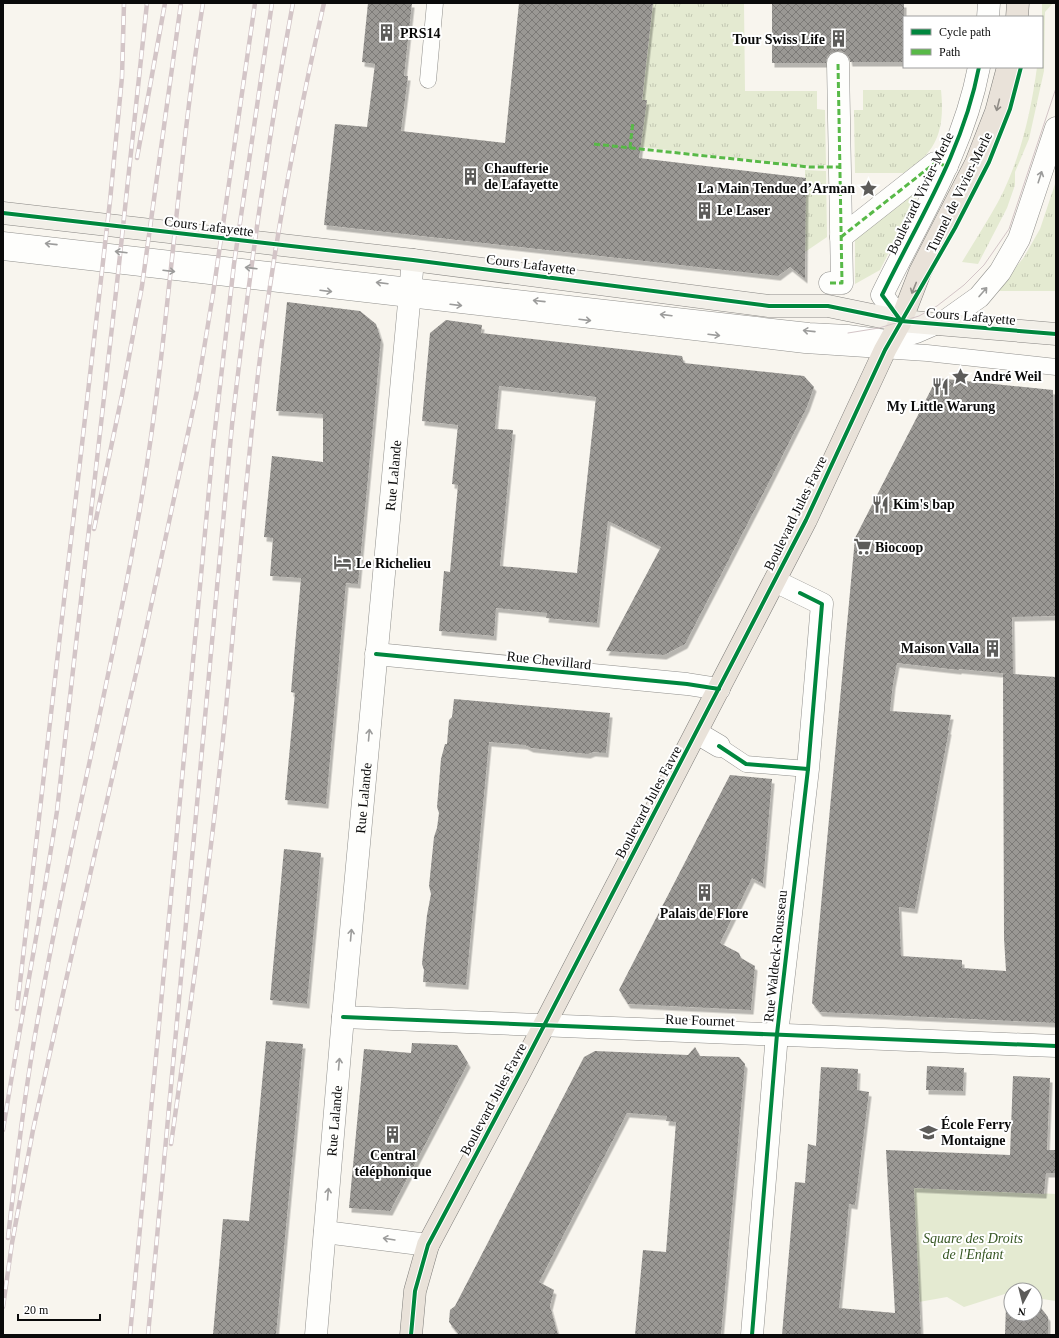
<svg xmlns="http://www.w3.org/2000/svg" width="1059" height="1338" viewBox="0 0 1059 1338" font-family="Georgia,serif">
	<defs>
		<pattern id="grass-tufts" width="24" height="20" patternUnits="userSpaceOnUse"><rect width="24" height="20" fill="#e4ead1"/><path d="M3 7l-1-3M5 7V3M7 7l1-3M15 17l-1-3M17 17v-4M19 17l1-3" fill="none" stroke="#c2c7b2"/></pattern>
		<pattern id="building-cross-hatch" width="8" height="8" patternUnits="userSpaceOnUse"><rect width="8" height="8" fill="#9a9894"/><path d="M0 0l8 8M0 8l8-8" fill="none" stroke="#7c7a77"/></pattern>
		<filter id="shadow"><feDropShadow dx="2.5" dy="4.5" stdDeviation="0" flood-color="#0004"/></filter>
	</defs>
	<rect width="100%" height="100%" fill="#f8f5ee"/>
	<g fill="url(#grass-tufts)">
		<polygon points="653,3 744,3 745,91 817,91 817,109 825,110 826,165 805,166 634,146 642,100"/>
		<path d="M 1042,3 L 1053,3 L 1045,12 L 1044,71 L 1029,139 L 1015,172 L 1015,185 L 1007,208 L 978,264 L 962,262 C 974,242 987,222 998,202 C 1020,161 1031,112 1037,67 L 1042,67 Z"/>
		<path d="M 863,90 L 941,90 C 943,110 943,133 930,150 C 924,159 912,166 904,173 L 855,173 L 854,110 L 863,110 Z"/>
		<polygon points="805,170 826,171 827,237 805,252"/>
		<polygon points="925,181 880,270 855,284 855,236"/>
		<polygon points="1056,181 1056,291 997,291 1024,257 1040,229"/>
	</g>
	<polygon fill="#e4ead1" points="910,1187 1056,1194 1056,1301 1035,1298 1035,1290 1011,1290 1011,1292 964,1307 947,1297 919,1302"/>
	<g fill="url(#building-cross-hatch)" fill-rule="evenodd" filter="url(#shadow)">
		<polygon points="368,3 412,3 404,76 408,76 401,131 505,143 519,3 653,3 642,100 647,100 639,158 806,178 805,279 790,267 778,276 324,225 335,124 367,127 375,64 362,62"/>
		<polygon points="772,3 904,3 904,62 850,62 849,57 844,52 838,51 831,53 827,57 826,63 772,63"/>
		<polygon points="287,302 360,311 376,324 381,340 358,584 346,583 326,804 285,800 295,693 291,692 301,578 270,576 273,538 264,537 272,456 323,462 323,414 276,411"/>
		<path d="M 446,320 L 482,325 L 481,333 L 682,356 L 684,363 L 804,376 L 814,387 L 807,407 L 766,488 L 685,644 L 664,655 L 606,651 L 661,547 L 608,521 L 597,623 L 546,618 L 547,613 L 496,608 L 494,636 L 439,631 L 444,571 L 450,572 L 458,485 L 452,484 L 458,425 L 422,421 L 430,333 ZM 499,386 L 596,397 L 577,573 L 500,566 L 513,430 L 495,429 Z"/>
		<path d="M 937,378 L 1053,390 L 1056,616 L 1012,617 L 1013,674 L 1056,677 L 1056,1023 L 820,1012 L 812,1003 L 855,538 ZM 897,663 L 959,670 L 959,669 L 1011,674 L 1003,673 L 1004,938 L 1006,971 L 962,968 L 962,960 L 901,956 L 899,907 L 915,909 L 949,730 L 948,730 L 951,715 L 890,711 L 893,684 Z"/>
		<polygon points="454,699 610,713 606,753 593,752 588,754 531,748 525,745 489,742 466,985 423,982 424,970 422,964 427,915 431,894 429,886 434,837 437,828 439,813 437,807 441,759 445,744 447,744 449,720 452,717"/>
		<polygon points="730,775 772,779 763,884 752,878 720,943 739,953 741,958 755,966 751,1010 628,1004 619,990"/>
		<polygon points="284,849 321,853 307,1004 270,1000"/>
		<polygon points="266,1041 303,1044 276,1335 213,1335 223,1219 249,1221"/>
		<polygon points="412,1043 457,1045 468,1063 390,1211 349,1208 364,1049 411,1053"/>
		<polygon points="695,1047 700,1056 739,1057 745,1064 721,1335 635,1335 643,1250 666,1252 676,1122 666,1121 667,1116 627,1113 539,1282 554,1290 550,1306 558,1335 459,1335 449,1322 450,1310 455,1306 584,1057 595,1051 688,1055"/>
		<polygon points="927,1066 964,1068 963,1091 926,1090"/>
		<polygon points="821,1067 858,1069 857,1090 869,1092 855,1205 849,1204 839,1308 895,1313 886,1150 1010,1155 1013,1076 1050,1078 1047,1150 1056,1150 1056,1173 1046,1173 1044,1194 914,1188 921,1335 782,1335 795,1182 805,1183 808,1144 816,1146"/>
		<polygon points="1035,1304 1038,1304 1048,1317 1048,1335 1005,1335 1006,1305 1011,1305 1011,1314 1035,1314"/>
	</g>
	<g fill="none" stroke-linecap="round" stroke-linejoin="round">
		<defs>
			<g id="service">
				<polyline points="428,80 435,3"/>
				<polyline points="3,240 809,331 848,333 902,340"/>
				<polyline points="3,252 805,345 927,353 1056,367"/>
				<polyline points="892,343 917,335 940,325"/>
				<polyline points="719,746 746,764 808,769"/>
			</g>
			<g id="pedestrian">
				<polyline points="841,237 935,163 947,166"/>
				<polyline points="830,283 842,283 838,63"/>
			</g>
			<g id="minor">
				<polyline points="988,17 989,3"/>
				<path d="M 901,321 L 882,295 C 919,219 963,151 979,67"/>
				<polyline points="941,324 979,297 1000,272 1019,239 1056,128"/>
				<polyline points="376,654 687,684 719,689"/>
				<polyline points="697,733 719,746"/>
				<polyline points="343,1017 1056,1046"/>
				<polyline points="325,1232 428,1245"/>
				<path id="s1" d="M 316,1335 L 343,1017 L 413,260"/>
				<polyline points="752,1335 777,1034 808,769 822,604 775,581"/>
			</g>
			<polyline id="secondary" points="3,213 413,260 769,306 828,306 901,321 1056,334"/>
			<g id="primary">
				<polyline points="1017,17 1018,3"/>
				<polyline points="411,1335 415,1291 428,1245 521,1070 806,520 885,350 901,321 920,272 976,163 996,112 1008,67"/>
			</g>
		</defs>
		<use href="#service" stroke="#91908d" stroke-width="17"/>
		<use href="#pedestrian" stroke="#91908d" stroke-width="23"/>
		<use href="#minor" stroke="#91908d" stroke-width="23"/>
		<use href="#secondary" stroke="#888683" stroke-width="23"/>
		<use href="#primary" stroke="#7e7d7a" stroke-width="23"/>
		<use href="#service" stroke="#fefefc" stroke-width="16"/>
		<use href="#pedestrian" stroke="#fefefc" stroke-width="22"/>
		<use href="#minor" stroke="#fefefc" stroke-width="22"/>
		<use href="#secondary" stroke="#f2efe8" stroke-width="22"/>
		<use href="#primary" stroke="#e9e2d9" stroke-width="22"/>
		<polyline stroke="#d3c5c7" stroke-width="1" points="848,333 879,328 919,316 937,306 964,285 984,265 1009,229 1056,88"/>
		<defs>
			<g id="rail">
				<polyline points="137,158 165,3"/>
				<polyline points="94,529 122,395 142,286 181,3"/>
				<polyline points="17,1009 110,201 122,77 124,3"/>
				<path d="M 3,1130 C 20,1023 41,917 57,811 L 117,283 L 147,3"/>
				<path d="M 171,1144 C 190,1012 208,880 222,748 C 236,615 244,482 261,350 C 276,233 298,118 324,3"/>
				<path d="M 8,1238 C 17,1159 26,1080 41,1002 C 71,833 114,666 142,496 C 169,333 177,167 203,3"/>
				<polyline points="3,1307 12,1243 33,1130 64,989 145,634 197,391 213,294 255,3"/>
				<polyline points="130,1335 213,447 234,264 272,3"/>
				<path d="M 148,1335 L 232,425 C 248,284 267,143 293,3"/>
			</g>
		</defs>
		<use href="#rail" stroke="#d3c5c7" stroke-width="4.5"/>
		<use href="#rail" stroke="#fff" stroke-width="3" stroke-dasharray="9" stroke-linecap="butt"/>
		<g stroke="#58b947" stroke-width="3" stroke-dasharray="6 3" stroke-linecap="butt">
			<polyline points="594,144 809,167 840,167"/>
			<polyline points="630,148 633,121"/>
			<polyline points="841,237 935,163 947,166"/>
			<polyline points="830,283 842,283 838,63"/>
		</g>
		<defs>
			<g id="cycleway">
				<polyline points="3,213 413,260 769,306 828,306 901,321 1056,334"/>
				<path d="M 901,321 L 882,295 C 919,219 963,151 979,67"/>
				<polyline points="376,654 687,684 719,689"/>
				<polyline points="719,746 746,764 808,769"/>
				<polyline points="343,1017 1056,1046"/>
				<polyline points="411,1335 415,1291 428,1245 521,1070 806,520 885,350 955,228 989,162 1010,109 1021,67"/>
				<polyline points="752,1335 777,1034 808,769 822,604 800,593"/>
			</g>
		</defs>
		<use href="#cycleway" stroke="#fff" stroke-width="6"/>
		<use href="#cycleway" stroke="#00873e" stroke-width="4"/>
	</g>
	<defs><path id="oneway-shaft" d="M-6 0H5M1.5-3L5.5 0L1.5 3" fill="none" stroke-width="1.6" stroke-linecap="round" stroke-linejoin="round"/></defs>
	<g stroke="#908c86">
		<use href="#oneway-shaft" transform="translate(998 105) rotate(104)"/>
		<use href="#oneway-shaft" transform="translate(914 288) rotate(112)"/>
	</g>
	<g stroke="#9c9c9b">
		<use href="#oneway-shaft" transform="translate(1040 177) rotate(-72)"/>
		<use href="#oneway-shaft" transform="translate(51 244) rotate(-174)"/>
		<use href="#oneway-shaft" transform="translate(121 252) rotate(-173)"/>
		<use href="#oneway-shaft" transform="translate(251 268) rotate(-173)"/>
		<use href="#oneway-shaft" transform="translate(169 271) rotate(7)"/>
		<use href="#oneway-shaft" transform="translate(382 283) rotate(-173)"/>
		<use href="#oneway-shaft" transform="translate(326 291) rotate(7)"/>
		<use href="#oneway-shaft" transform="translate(983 292) rotate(-49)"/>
		<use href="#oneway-shaft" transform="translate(539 301) rotate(-174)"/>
		<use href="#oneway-shaft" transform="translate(456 305) rotate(7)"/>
		<use href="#oneway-shaft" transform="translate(666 315) rotate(-173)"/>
		<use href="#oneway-shaft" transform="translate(585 320) rotate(7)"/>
		<use href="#oneway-shaft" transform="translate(809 331) rotate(-174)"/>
		<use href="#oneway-shaft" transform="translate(714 335) rotate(7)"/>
		<use href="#oneway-shaft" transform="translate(369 735) rotate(-85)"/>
		<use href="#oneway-shaft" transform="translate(351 935) rotate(-85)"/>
		<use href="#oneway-shaft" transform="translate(339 1064) rotate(-85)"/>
		<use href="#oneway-shaft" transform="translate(328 1194) rotate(-85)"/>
		<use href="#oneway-shaft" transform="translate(389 1239) rotate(-171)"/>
	</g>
	<defs>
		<symbol id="building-bare" viewBox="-9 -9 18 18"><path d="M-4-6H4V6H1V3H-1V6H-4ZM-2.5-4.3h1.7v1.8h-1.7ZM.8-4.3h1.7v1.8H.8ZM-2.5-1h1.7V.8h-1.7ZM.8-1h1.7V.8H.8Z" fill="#5d5c5a" stroke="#fff" stroke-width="2.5" paint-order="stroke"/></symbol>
		<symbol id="sight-bare" viewBox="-9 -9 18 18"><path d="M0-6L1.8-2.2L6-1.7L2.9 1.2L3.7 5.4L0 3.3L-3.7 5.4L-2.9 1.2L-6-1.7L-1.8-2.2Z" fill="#5d5c5a" stroke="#fff" stroke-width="2.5" paint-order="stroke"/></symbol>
		<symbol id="restaurant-bare" viewBox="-9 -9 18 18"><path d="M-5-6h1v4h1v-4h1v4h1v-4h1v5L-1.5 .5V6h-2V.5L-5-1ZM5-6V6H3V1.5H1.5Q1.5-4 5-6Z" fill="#5d5c5a" stroke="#fff" stroke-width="2.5" paint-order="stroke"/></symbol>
		<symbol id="supermarket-bare" viewBox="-9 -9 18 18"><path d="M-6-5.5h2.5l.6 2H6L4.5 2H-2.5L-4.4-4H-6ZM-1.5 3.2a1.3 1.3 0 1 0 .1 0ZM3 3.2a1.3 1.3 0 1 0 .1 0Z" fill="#5d5c5a" stroke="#fff" stroke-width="2.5" paint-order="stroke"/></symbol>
		<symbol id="hotel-bare" viewBox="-9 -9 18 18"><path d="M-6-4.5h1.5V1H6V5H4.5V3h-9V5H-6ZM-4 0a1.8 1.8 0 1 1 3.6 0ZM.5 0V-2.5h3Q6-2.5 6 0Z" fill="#5d5c5a" stroke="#fff" stroke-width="2.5" paint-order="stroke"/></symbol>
		<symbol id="school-bare" viewBox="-9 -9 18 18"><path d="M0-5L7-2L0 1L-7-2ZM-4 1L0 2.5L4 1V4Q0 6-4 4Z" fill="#5d5c5a" stroke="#fff" stroke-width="2.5" paint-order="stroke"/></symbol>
	</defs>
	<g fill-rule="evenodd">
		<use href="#building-bare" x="374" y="20" width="25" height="25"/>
		<use href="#building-bare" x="826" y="26" width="25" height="25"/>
		<use href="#building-bare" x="458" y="164" width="25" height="25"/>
		<use href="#sight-bare" x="856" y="176" width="25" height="25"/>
		<use href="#building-bare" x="692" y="198" width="25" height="25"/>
		<use href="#sight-bare" x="948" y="364" width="25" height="25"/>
		<use href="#restaurant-bare" x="928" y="374" width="25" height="25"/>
		<use href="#restaurant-bare" x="868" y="492" width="25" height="25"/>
		<use href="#supermarket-bare" x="850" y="534" width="25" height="25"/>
		<use href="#hotel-bare" x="330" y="550" width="25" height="25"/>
		<use href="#building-bare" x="980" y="636" width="25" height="25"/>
		<use href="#building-bare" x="692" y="880" width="25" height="25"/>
		<use href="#school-bare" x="916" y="1120" width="25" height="25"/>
		<use href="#building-bare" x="380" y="1122" width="25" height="25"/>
	</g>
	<g text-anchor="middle" stroke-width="4" stroke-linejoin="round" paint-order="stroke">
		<g font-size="14" font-weight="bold" fill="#0a0a0a" stroke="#fff" text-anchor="start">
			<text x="400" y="38">PRS14</text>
			<text x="825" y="44" text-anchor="end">Tour Swiss Life</text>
			<text x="484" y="173">Chaufferie<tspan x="484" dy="16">de Lafayette</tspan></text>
			<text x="855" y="193" text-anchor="end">La Main Tendue d’Arman</text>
			<text x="717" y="215">Le Laser</text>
			<text x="973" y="381">André Weil</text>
			<text x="941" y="411" text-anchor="middle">My Little Warung</text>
			<text x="893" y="509">Kim's bap</text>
			<text x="875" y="552">Biocoop</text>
			<text x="356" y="568">Le Richelieu</text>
			<text x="979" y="653" text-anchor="end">Maison Valla</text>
			<text x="704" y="918" text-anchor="middle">Palais de Flore</text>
			<text x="941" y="1129">École Ferry<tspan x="941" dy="16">Montaigne</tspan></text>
			<text x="393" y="1160" text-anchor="middle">Central<tspan x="393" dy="16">téléphonique</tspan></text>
		</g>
		<g font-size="14" fill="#0a0a0a" stroke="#fff">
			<text transform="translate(959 192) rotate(-64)" y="5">Tunnel de Vivier-Merle</text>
			<text transform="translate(920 193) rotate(-64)" y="5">Boulevard Vivier-Merle</text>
			<text transform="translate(209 226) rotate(7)" y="5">Cours Lafayette</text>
			<text transform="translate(531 264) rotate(7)" y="5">Cours Lafayette</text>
			<text transform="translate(971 316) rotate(5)" y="5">Cours Lafayette</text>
			<text dy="5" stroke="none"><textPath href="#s1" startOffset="863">Rue Lalande</textPath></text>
			<text transform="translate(795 513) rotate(-64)" y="5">Boulevard Jules Favre</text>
			<text transform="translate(549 660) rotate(6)" y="5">Rue Chevillard</text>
			<text dy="5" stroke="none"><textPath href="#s1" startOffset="539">Rue Lalande</textPath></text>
			<text transform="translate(648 802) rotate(-62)" y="5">Boulevard Jules Favre</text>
			<text transform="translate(775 956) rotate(-84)" y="5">Rue Waldeck-Rousseau</text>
			<text transform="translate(700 1020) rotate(2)" y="5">Rue Fournet</text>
			<text transform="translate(493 1099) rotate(-62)" y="5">Boulevard Jules Favre</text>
			<text dy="5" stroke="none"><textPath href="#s1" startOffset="215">Rue Lalande</textPath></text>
		</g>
		<g font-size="14" font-style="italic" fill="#375724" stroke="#fff">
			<text x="973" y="1243">Square des Droits<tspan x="973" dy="16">de l'Enfant</tspan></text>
		</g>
	</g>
	<rect width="1059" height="1338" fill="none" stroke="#0a0a0a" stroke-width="8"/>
	<rect x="903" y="16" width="140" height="52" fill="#ffffff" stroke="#9d9d9d"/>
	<rect x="911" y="29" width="20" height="6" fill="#00873e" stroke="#9d9d9d"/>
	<text x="939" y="36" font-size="12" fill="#0a0a0a">Cycle path</text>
	<rect x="911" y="49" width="20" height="6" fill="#58b947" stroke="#9d9d9d"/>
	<text x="939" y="56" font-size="12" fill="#0a0a0a">Path</text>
	<g transform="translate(1023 1302) rotate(187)"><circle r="19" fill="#ffffff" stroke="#9d9d9d"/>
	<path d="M0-3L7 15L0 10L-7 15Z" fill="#5d5c5a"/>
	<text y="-6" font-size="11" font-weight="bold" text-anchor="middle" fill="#0a0a0a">N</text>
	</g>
	<path d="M18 1314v6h82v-6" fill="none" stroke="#0a0a0a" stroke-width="2"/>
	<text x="24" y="1314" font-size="12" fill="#0a0a0a" stroke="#ffffff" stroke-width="3" paint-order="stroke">20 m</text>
</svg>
